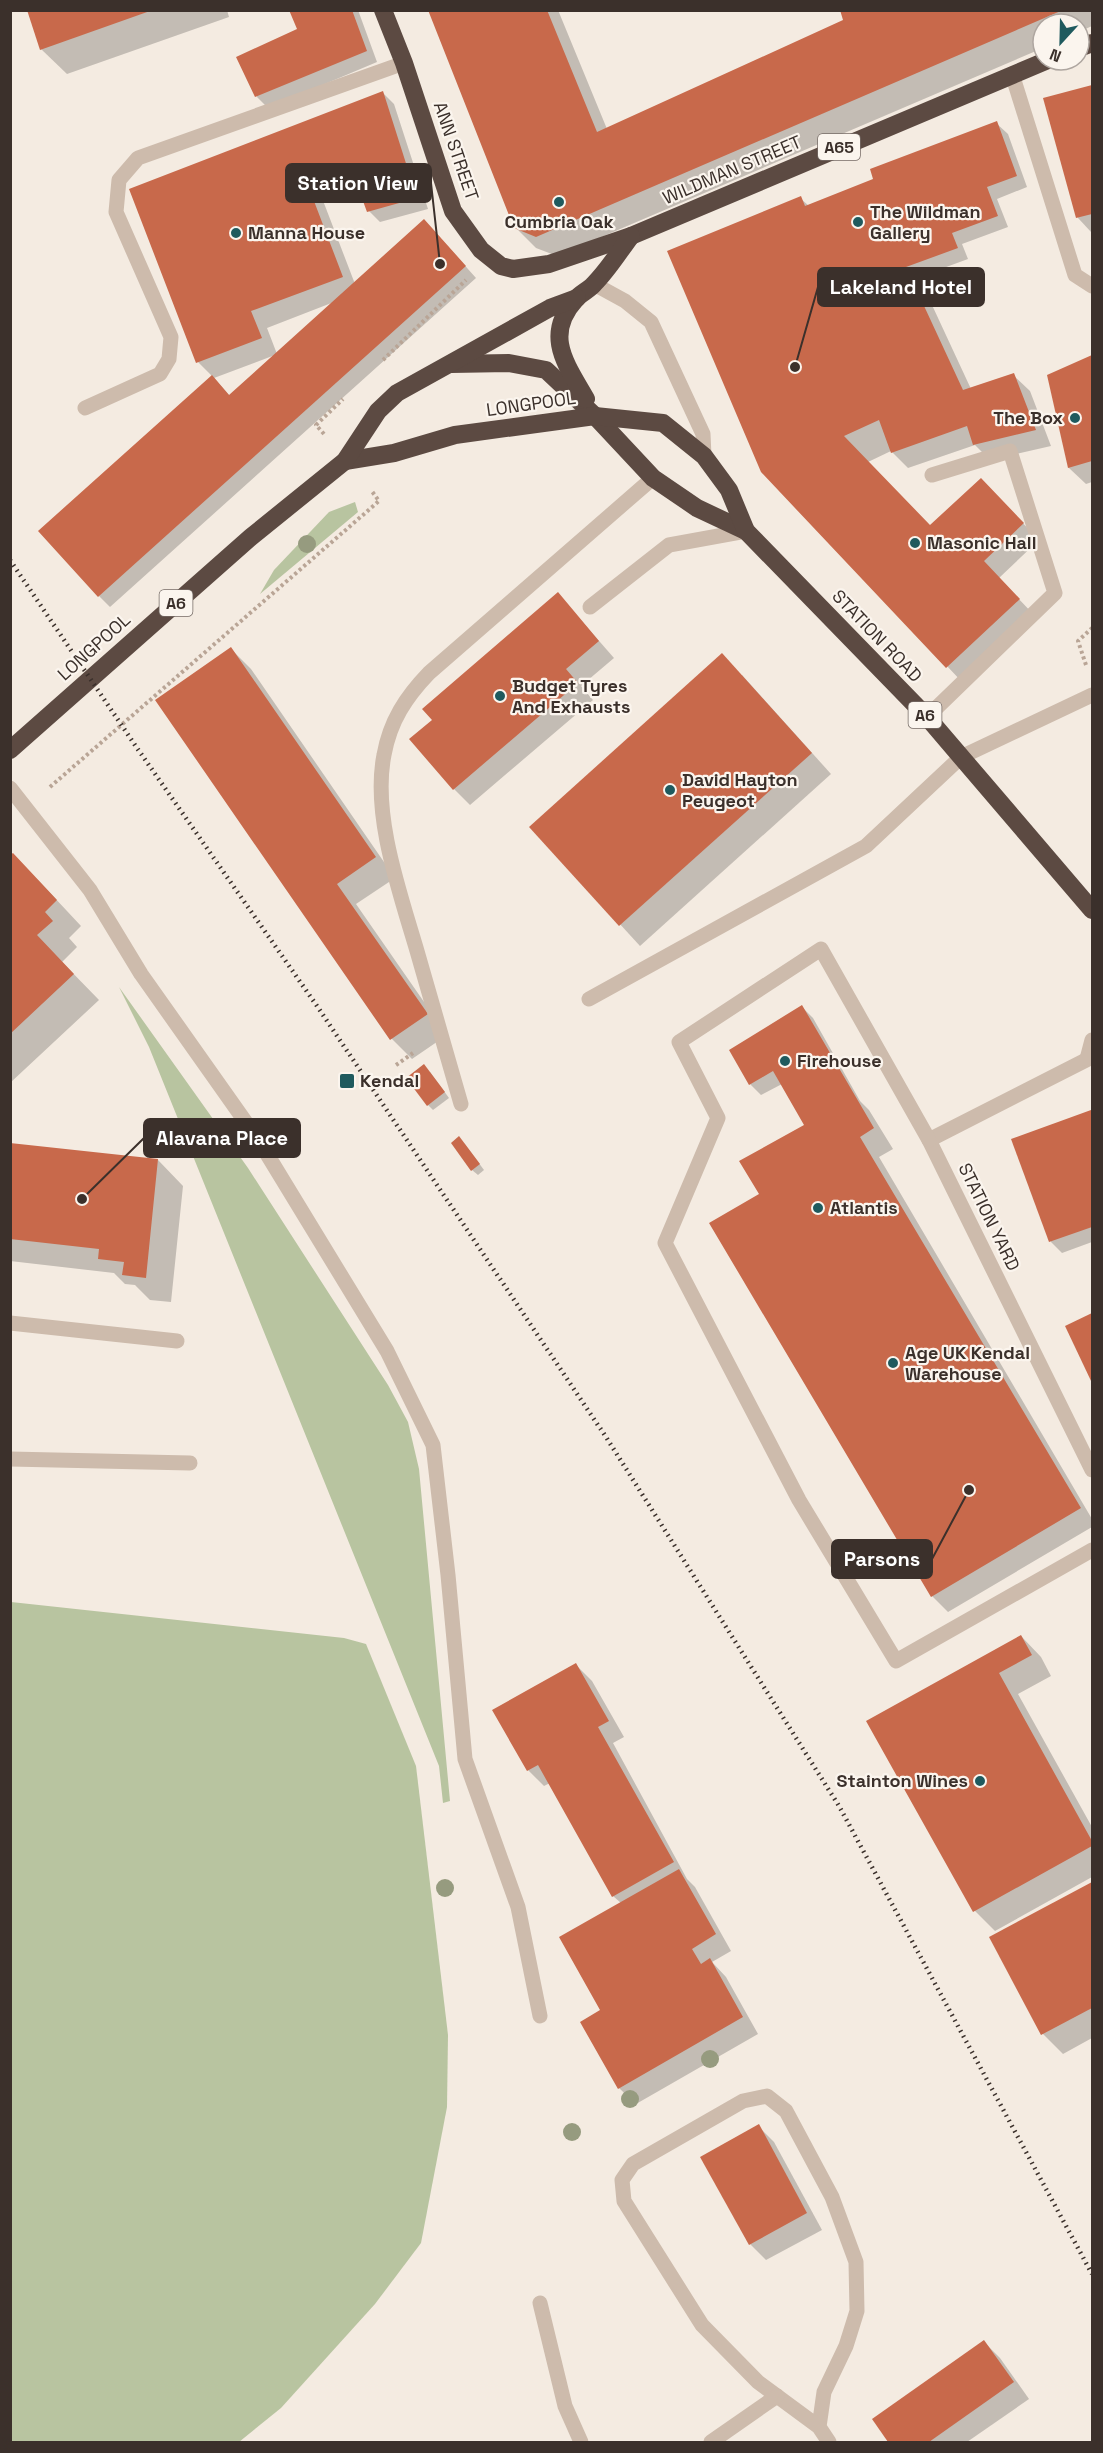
<svg xmlns="http://www.w3.org/2000/svg" width="1103" height="2453" viewBox="0 0 1103 2453" font-family="'Space Grotesk',sans-serif">
	<rect width="100%" height="100%" fill="#f4ebe1"/>
	<g fill="#b8c4a0">
		<polygon points="355,502 358,512 260,594 274,570 329,512"/>
		<polygon points="119,987 248,1168 388,1385 408,1422 419,1469 450,1801 443,1803 439,1766 149,1047"/>
		<polygon points="11,1602 344,1638 366,1644 416,1766 448,2035 447,2107 421,2243 375,2304 281,2408 239,2442 11,2442"/>
	</g>
	<g fill="#0003" fill-rule="evenodd">
		<polygon points="227,10 229,17 67,74 41,49 28,11"/>
		<polygon points="291,10 358,10 377,62 268,108 257,97 238,58 299,30"/>
		<polygon points="429,10 558,10 607,129 845,21 842,10 1092,10 1092,26 1079,32 1079,24 1043,24 1043,48 557,256 536,248 515,227"/>
		<polygon points="1092,86 1092,233 1078,218 1045,99"/>
		<path d="M 383,93 L 394,104 L 428,209 L 380,222 L 369,211 L 358,184 L 322,198 L 355,284 L 435,232 L 476,278 L 110,607 L 99,596 L 213,377 L 198,362 L 131,190 ZM 334,302 L 277,354 L 267,328 ZM 275,355 L 230,396 L 214,378 Z"/>
		<polygon points="996,123 1008,134 1027,187 997,199 1008,227 962,244 968,259 919,277 971,389 1013,375 1030,391 1051,446 990,460 975,445 908,468 891,451 868,462 930,527 997,496 1039,540 999,578 1035,616 963,683 763,471 800,198 809,206 873,181"/>
		<polygon points="1092,356 1092,482 1086,484 1069,468 1048,376"/>
		<polygon points="558,594 614,658 581,686 593,700 470,805 454,789 434,720"/>
		<polygon points="231,649 251,669 395,878 356,904 447,1035 412,1059 392,1039"/>
		<polygon points="742,675 831,774 640,946 531,827"/>
		<polygon points="10,857 38,880 81,926 69,938 77,947 62,962 99,1000 10,1083"/>
		<polygon points="802,1007 813,1018 860,1101 869,1110 893,1149 879,1157 1092,1519 1092,1527 948,1612 932,1596 761,1194 806,1125 782,1084 761,1095 750,1084"/>
		<polygon points="430,1072 449,1098 433,1110 428,1105"/>
		<polygon points="1091,1111 1092,1242 1062,1253 1051,1242 1013,1140"/>
		<polygon points="464,1143 484,1170 478,1175 472,1170"/>
		<polygon points="10,1144 158,1160 183,1186 171,1302 150,1300 135,1285 125,1284 114,1273 10,1261"/>
		<polygon points="1092,1314 1092,1379 1067,1326"/>
		<polygon points="1021,1636 1041,1657 1051,1676 1018,1694 1092,1827 1092,1877 995,1931 975,1911 868,1721"/>
		<polygon points="576,1665 592,1681 624,1737 613,1743 687,1879 695,1887 731,1951 712,1962 726,1977 758,2034 636,2104 619,2088 602,2011 621,1903 613,1896 550,1783 544,1786 528,1770"/>
		<polygon points="1092,1884 1092,2038 1063,2054 1043,2034 991,1937"/>
		<polygon points="758,2126 774,2142 822,2230 766,2260 750,2244"/>
		<polygon points="984,2342 1000,2358 1029,2399 967,2442 890,2442 874,2420"/>
	</g>
	<g fill="#c8694b">
		<polygon points="27,10 150,10 150,11 40,50"/>
		<polygon points="289,10 352,10 367,51 255,97 236,57 297,29"/>
		<polygon points="428,10 547,10 597,132 843,20 840,10 1063,10 536,237 514,228"/>
		<polygon points="1092,85 1092,214 1076,218 1043,98"/>
		<polygon points="383,91 417,198 367,212 352,171 309,188 343,277 251,311 262,338 196,363 129,189"/>
		<polygon points="997,121 1017,176 987,187 998,216 952,233 958,248 906,267 963,390 1014,373 1036,430 973,445 967,426 891,453 879,420 844,436 930,525 981,478 1024,523 984,561 1020,599 946,668 761,472 667,251 801,196 805,206 873,179 870,169"/>
		<polygon points="424,219 466,266 98,597 38,531 212,375 229,395"/>
		<polygon points="1092,355 1092,461 1068,468 1047,375"/>
		<polygon points="558,592 599,641 566,669 578,683 453,790 409,739 432,720 422,709"/>
		<polygon points="231,647 376,857 337,884 428,1014 390,1040 155,700"/>
		<polygon points="722,653 812,753 619,926 529,827"/>
		<polygon points="13,853 57,900 45,912 53,921 37,935 74,974 10,1034 10,855"/>
		<polygon points="802,1005 874,1128 860,1137 1081,1508 931,1597 709,1223 759,1194 739,1161 804,1125 773,1071 749,1085 729,1050"/>
		<polygon points="424,1064 445,1092 427,1106 406,1078"/>
		<polygon points="1091,1110 1092,1227 1049,1242 1011,1139"/>
		<polygon points="459,1136 480,1164 471,1171 451,1143"/>
		<polygon points="10,1143 158,1159 146,1278 122,1275 124,1262 98,1259 99,1249 10,1239"/>
		<polygon points="1092,1313 1092,1383 1065,1326"/>
		<polygon points="1021,1635 1032,1655 999,1673 1092,1841 1092,1846 973,1912 866,1721"/>
		<polygon points="576,1663 609,1721 598,1727 674,1862 612,1897 538,1765 527,1771 492,1710"/>
		<polygon points="679,1869 716,1934 692,1949 701,1964 710,1958 743,2017 618,2089 580,2022 600,2010 559,1937"/>
		<polygon points="1092,1882 1092,2008 1041,2035 989,1937"/>
		<polygon points="759,2124 807,2213 749,2245 700,2157"/>
		<polygon points="984,2340 1014,2382 929,2442 888,2442 872,2419"/>
	</g>
	<g fill="none" stroke-linecap="round" stroke-linejoin="round">
		<g stroke="#b9a596" stroke-width="4" stroke-dasharray="3 3" stroke-linecap="butt">
			<polyline points="383,360 466,280"/>
			<polyline points="324,434 316,425 343,399"/>
			<polyline points="1086,665 1078,641 1092,628"/>
			<polyline points="50,787 379,501 371,490"/>
			<polyline points="396,1065 413,1053"/>
		</g>
		<g stroke="#cdbbac" stroke-width="15">
			<polyline points="1012,74 1075,275 1092,286"/>
			<polyline points="594,284 625,301 651,322 703,434 704,456"/>
			<polyline points="85,408 160,374 169,359 171,337 116,212 119,180 138,158 404,63"/>
			<polyline points="590,607 669,545 746,531"/>
			<polyline points="927,717 1055,593 1010,451 932,475"/>
			<polyline points="10,788 90,890 141,974 259,1141 387,1351 433,1445 448,1575 465,1759 518,1907 540,2016"/>
			<polyline points="589,999 866,846 961,757 1092,695"/>
			<polyline points="1092,1057 929,1140 1092,1470"/>
			<polyline points="1087,1059 1092,1040"/>
			<path d="M 461,1104 C 446,1053 432,1002 417,951 C 400,893 372,815 384,755 C 390,721 406,697 429,673 L 653,478"/>
			<polyline points="929,1140 821,949 679,1042 718,1118 665,1243 799,1500 896,1661 1092,1550"/>
			<polyline points="10,1323 177,1341"/>
			<polyline points="10,1459 190,1463"/>
			<polyline points="540,2303 565,2406 581,2442"/>
			<polyline points="819,2427 824,2392 846,2346 857,2311 856,2262 832,2197 786,2111 767,2096 743,2101 633,2164 622,2180 624,2201 702,2325 758,2382 819,2427 829,2442"/>
			<polyline points="711,2442 777,2396"/>
		</g>
		<g stroke="#5c4a42" stroke-width="18">
			<polyline points="383,10 404,63 453,211 481,250 501,266 513,269 549,264 631,236 1048,60"/>
			<polyline points="1079,48 1092,43"/>
			<polyline points="451,364 509,363 546,370 595,416 653,478 697,508 746,531"/>
			<path d="M 586,399 C 566,364 543,335 576,299 C 581,293 589,290 594,284 C 608,270 619,252 631,236"/>
			<polyline points="345,461 394,453 455,435 595,416 663,423 704,456 729,490 746,531 927,717 1092,910"/>
			<polyline points="10,750 251,537 345,461 378,411 397,393 550,308 577,298"/>
		</g>
		<polyline stroke="#3b302b" stroke-width="4.5" stroke-dasharray="1.5 4.5" stroke-linecap="butt" points="10,560 137,748 317,1006 606,1437 839,1806 1092,2274"/>
	</g>
	<g fill="#969b7f">
		<circle cx="307" cy="544" r="9"/>
		<circle cx="445" cy="1888" r="9"/>
		<circle cx="710" cy="2059" r="9"/>
		<circle cx="630" cy="2099" r="9"/>
		<circle cx="572" cy="2132" r="9"/>
	</g>
	<g fill="#1f5a5e" stroke="#fbf5ee" stroke-width="2">
		<circle cx="559" cy="202" r="6"/>
		<circle cx="858" cy="222" r="6"/>
		<circle cx="236" cy="233" r="6"/>
		<circle cx="1075" cy="418" r="6"/>
		<circle cx="915" cy="543" r="6"/>
		<circle cx="500" cy="696" r="6"/>
		<circle cx="670" cy="790" r="6"/>
		<circle cx="785" cy="1061" r="6"/>
		<rect x="339" y="1073" width="16" height="16" rx="3"/>
		<circle cx="818" cy="1208" r="6"/>
		<circle cx="893" cy="1363" r="6"/>
		<circle cx="980" cy="1781" r="6"/>
	</g>
	<g text-anchor="middle" stroke-width="4.5" stroke-linejoin="round" paint-order="stroke">
		<g fill="#fbf5ee" stroke="#756b66" stroke-width="1.5">
			<rect x="818" y="134" width="42" height="26" rx="4.5"/>
			<rect x="159.5" y="590" width="33" height="26" rx="4.5"/>
			<rect x="908.5" y="702" width="33" height="26" rx="4.5"/>
		</g>
		<g font-size="16" font-weight="bold" fill="#3b302b">
			<text x="839" y="153">A65</text>
			<text x="176" y="609">A6</text>
			<text x="925" y="721">A6</text>
		</g>
		<g font-size="18" fill="#3b302b" stroke="#fbf5ee">
			<text transform="translate(456 151) rotate(71)" y="6">ANN STREET</text>
			<text transform="translate(732 170) rotate(-23)" y="6">WILDMAN STREET</text>
			<text transform="translate(531 404) rotate(-8)" y="6">LONGPOOL</text>
			<text transform="translate(877 636) rotate(46)" y="6">STATION ROAD</text>
			<text transform="translate(94 647) rotate(-42)" y="6">LONGPOOL</text>
			<text transform="translate(989 1217) rotate(64)" y="6">STATION YARD</text>
		</g>
		<g font-size="18" font-weight="bold" fill="#3b302b" stroke="#fbf5ee" text-anchor="start">
			<text x="870" y="218">The Wildman<tspan x="870" dy="21">Gallery</tspan></text>
			<text x="559" y="228" text-anchor="middle">Cumbria Oak</text>
			<text x="248" y="239">Manna House</text>
			<text x="1063" y="424" text-anchor="end">The Box</text>
			<text x="927" y="549">Masonic Hall</text>
			<text x="512" y="692">Budget Tyres<tspan x="512" dy="21">And Exhausts</tspan></text>
			<text x="682" y="786">David Hayton<tspan x="682" dy="21">Peugeot</tspan></text>
			<text x="797" y="1067">Firehouse</text>
			<text x="360" y="1087">Kendal</text>
			<text x="830" y="1214">Atlantis</text>
			<text x="905" y="1359">Age UK Kendal<tspan x="905" dy="21">Warehouse</tspan></text>
			<text x="968" y="1787" text-anchor="end">Stainton Wines</text>
		</g>
	</g>
	<path fill="none" stroke="#3b302b" stroke-width="2" d="M440 264L431 183M795 367L818 287M82 1199L144 1138M969 1490L932 1559"/>
	<g fill="#3b302b" stroke="#fbf5ee" stroke-width="2">
		<circle cx="440" cy="264" r="6"/>
		<circle cx="795" cy="367" r="6"/>
		<circle cx="82" cy="1199" r="6"/>
		<circle cx="969" cy="1490" r="6"/>
	</g>
	<g fill="#3b302b" stroke="#3b302b" stroke-width="2">
		<rect x="286" y="164" width="145" height="38" rx="6"/>
		<rect x="818" y="268" width="166" height="38" rx="6"/>
		<rect x="144" y="1119" width="156" height="38" rx="6"/>
		<rect x="832" y="1540" width="100" height="38" rx="6"/>
	</g>
	<g font-size="20" text-anchor="middle" font-weight="bold" fill="#fff">
		<text x="358" y="190">Station View</text>
		<text x="901" y="294">Lakeland Hotel</text>
		<text x="222" y="1145">Alavana Place</text>
		<text x="882" y="1566">Parsons</text>
	</g>
	<rect width="1103" height="2453" fill="none" stroke="#3b302b" stroke-width="24"/>
	<g transform="translate(1061 42) rotate(202)"><circle r="28" fill="#fbf5ee" stroke="#aea6a0" stroke-width="1.5"/>
	<path d="M0-4.5L10 22L0 15L-10 22Z" fill="#1f5a5e"/>
	<text y="-9" font-size="16" font-weight="bold" text-anchor="middle" fill="#3b302b">N</text>
	</g>
</svg>
